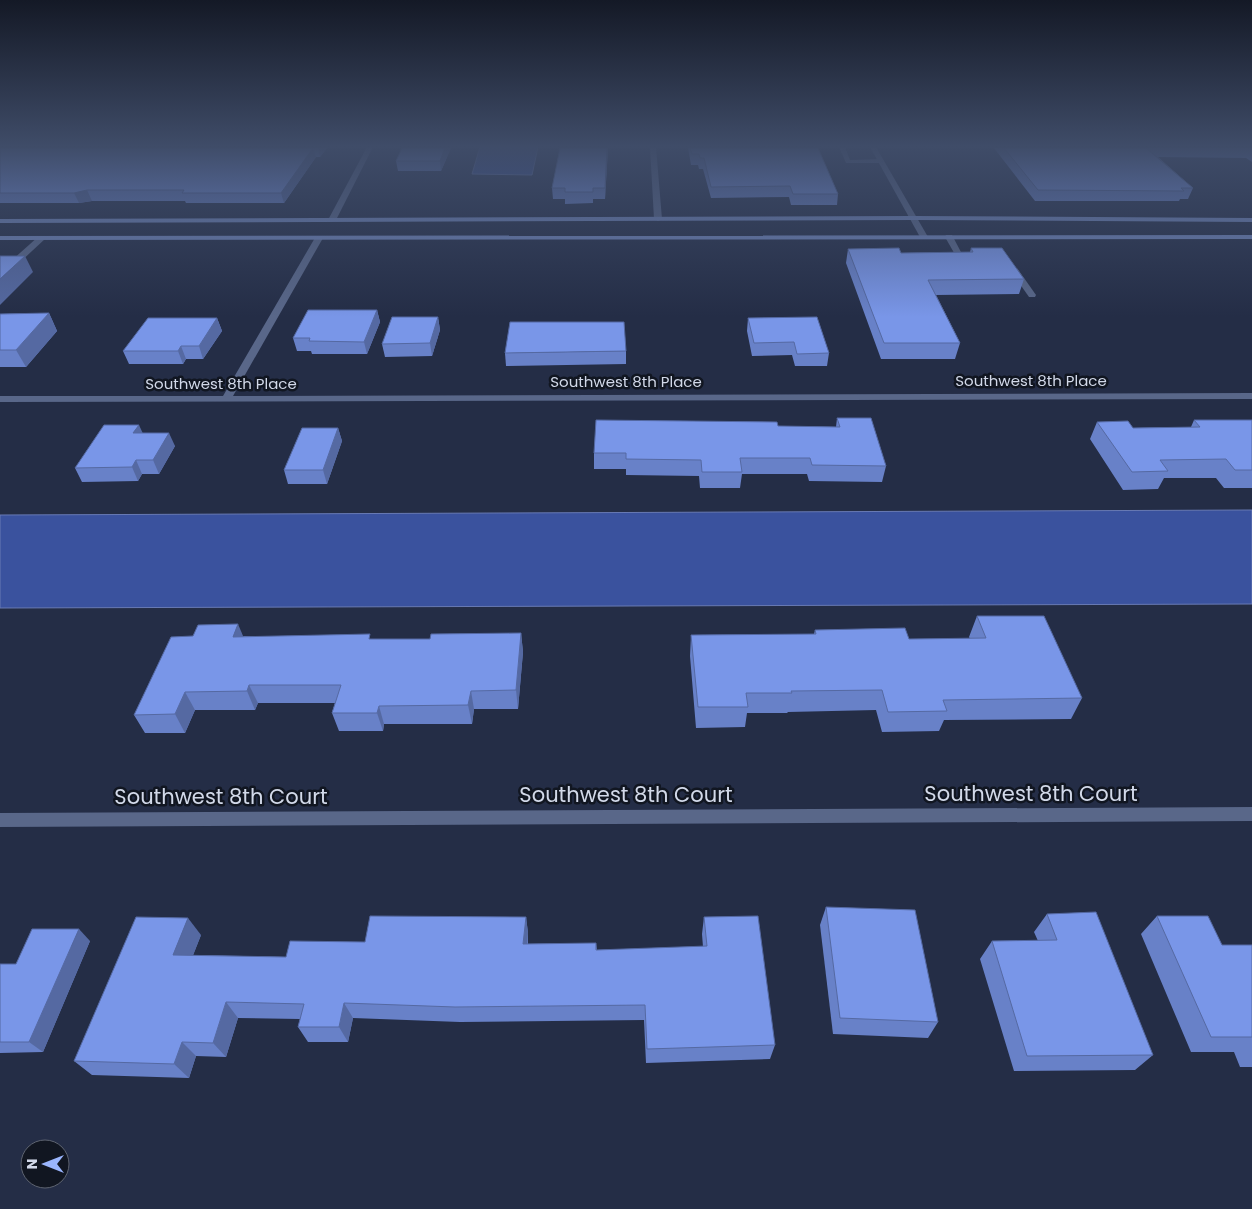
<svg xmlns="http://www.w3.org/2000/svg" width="1252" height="1209" viewBox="0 0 1252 1209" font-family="Poppins,sans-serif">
	<rect width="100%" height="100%" fill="#242d46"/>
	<g fill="#3a529e" stroke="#687ab4">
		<polygon points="480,147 538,147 532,175 472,174"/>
		<polygon points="1252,510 1252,604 0,608 0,515"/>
	</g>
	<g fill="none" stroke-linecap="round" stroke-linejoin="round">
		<g fill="#596789" fill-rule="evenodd">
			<polygon points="839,147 845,147 850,160 881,159 884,161 881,163 846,163"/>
			<polygon points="946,235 952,235 962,254 976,254 976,258 957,258 945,237"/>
			<polygon points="39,236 46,238 17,265 11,265 11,261"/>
			<polygon points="1011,268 1017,268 1036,295 1035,297 1029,297 1010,270"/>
		</g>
		<g fill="#596789" fill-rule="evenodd">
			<polygon points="367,147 373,147 336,220 329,222 328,220"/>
			<polygon points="650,147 656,147 662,219 658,221 654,219"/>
			<polygon points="870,147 876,147 928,237 927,239 920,237"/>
			<polygon points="316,236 323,238 233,396 1252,393 1252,399 0,402 0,396 223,396"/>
			<polygon points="1252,807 1252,821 0,827 0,813"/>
		</g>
		<g fill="#7186bc" fill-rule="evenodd">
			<polygon points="914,216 1252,218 1252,222 914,220 0,223 0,219"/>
			<polygon points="1252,235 1252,239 0,240 0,236"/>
		</g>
	</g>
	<g fill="#6881c8">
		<polygon points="0,148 327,148 320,157 316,157 284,203 186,203 185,201 92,201 79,203 0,203"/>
		<polygon points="451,148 441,171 398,171 396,161"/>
		<polygon points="560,148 608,148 605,199 593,199 593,203 565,204 565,199 553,199 552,188"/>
		<polygon points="688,148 818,148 838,194 837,205 791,205 789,197 711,198 703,169 699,169 698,165 691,165"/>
		<polygon points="994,148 1252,148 1252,162 1246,158 1158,157 1193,188 1188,199 1180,199 1179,201 1035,201"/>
		<polygon points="971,248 1024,279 1019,294 936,295 960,343 955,359 881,359 846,263 848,249 901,253 970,252"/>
		<polygon points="377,310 380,322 367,354 312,354 311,351 297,351 293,338"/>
		<polygon points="49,313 57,331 26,367 0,367 0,314"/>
		<polygon points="438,317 440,330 432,356 385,357 382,344"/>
		<polygon points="217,318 222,331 203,359 186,359 183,364 129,364 123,351"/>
		<polygon points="748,318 829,353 827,366 795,366 792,355 752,356 747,331"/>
		<polygon points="626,351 626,364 506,366 505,353"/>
		<polygon points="837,418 886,466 882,482 809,481 807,474 742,474 740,488 700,488 699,476 626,475 626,469 594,469 594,453 778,426 836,427"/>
		<polygon points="1194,420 1252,420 1252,488 1224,488 1216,478 1164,478 1158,489 1123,490 1090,439 1097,422 1133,428 1191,427"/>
		<polygon points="338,428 342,441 327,484 288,484 284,470"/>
		<polygon points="143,433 175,446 159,474 142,474 138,481 82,482 75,468"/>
		<polygon points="977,616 1082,698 1071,719 944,720 939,731 882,732 876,710 788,712 787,713 747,713 745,727 696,728 690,656 691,635 814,634 815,630 909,639 970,639 969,637"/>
		<polygon points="521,633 523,652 518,709 474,709 472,724 384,724 383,731 339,731 332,713 335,703 258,703 255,710 195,710 185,733 145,733 134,715 244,636 372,639 430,639"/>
		<polygon points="826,907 938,1022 928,1038 833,1034 820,925"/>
		<polygon points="1047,914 1153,1055 1135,1070 1014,1071 980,959 992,941 1038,941 1034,932"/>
		<polygon points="1157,916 1222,945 1252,945 1252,1067 1240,1067 1234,1052 1191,1052 1141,934"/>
		<polygon points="526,917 528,933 528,944 596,943 597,950 703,947 702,934 704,917 775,1045 770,1059 646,1063 644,1020 460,1022 353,1018 348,1042 308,1042 298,1027 300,1019 238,1018 226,1057 196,1056 189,1078 92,1075 74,1061 201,935 193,955 286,957 365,942"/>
		<polygon points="90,941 43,1052 0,1053 0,964 16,964"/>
	</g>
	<g fill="#5569a2">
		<polygon points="313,148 316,157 284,203 281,193"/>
		<polygon points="318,148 327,148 320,157"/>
		<polygon points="445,148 451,148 441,171 440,161"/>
		<polygon points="607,148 608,148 605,199 605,188"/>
		<polygon points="87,190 92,201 79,203 74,193"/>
		<polygon points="25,256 33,272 0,305 0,279"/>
		<polygon points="377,310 380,322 367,354 364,342"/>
		<polygon points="49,313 57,331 26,367 16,350"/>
		<polygon points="438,317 440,330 432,356 430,343"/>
		<polygon points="217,318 222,331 203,359 199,346"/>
		<polygon points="181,346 186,359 183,364 178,351"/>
		<polygon points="139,425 145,438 133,433"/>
		<polygon points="338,428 342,441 327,484 323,470"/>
		<polygon points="169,433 175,446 159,474 153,460"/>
		<polygon points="136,460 142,474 138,481 132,467"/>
		<polygon points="238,624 246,643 233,637"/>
		<polygon points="521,633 523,652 518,709 516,690"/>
		<polygon points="249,685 258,703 255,710 247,691"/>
		<polygon points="471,691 474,709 472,724 468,705"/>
		<polygon points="185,692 195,710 185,733 175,714"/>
		<polygon points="379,706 384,724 383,731 377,713"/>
		<polygon points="526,917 528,933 526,960 523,944"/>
		<polygon points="188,918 201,935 187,971 173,955"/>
		<polygon points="79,929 90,941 43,1052 29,1042"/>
		<polygon points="226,1002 238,1018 226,1057 213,1043"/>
		<polygon points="344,1003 353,1018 348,1042 339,1027"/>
		<polygon points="182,1042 196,1056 189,1078 174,1064"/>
	</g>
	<g fill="#7996e8" stroke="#5569a2">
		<polygon points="0,148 313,148 281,193 182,193 184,190 87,190 74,193 0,193"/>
		<polygon points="402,148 445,148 440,161 396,161"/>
		<polygon points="560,148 607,148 605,188 593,188 593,192 565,192 565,188 552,188"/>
		<polygon points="690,148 818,148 838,194 793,194 790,186 711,187 704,158 700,158 699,154 692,154"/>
		<polygon points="1004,148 1146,148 1193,188 1181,188 1184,191 1038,190"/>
		<polygon points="899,248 901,253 973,252 971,248 1002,248 1024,279 928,280 960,343 884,343 848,249"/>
		<polygon points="0,256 25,256 0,279"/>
		<polygon points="308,310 377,310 364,342 309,341 310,338 293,338"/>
		<polygon points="49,313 16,350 0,350 0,314"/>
		<polygon points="392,317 438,317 430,343 382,344"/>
		<polygon points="817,317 829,353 797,354 794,342 754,343 748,318"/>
		<polygon points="148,318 217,318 199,346 181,346 178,351 123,351"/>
		<polygon points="510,322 624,322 626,351 505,353"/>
		<polygon points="837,418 871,418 886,466 812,465 810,458 740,458 742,472 702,472 701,460 626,459 626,453 594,453 596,420 777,422 778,426 840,427"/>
		<polygon points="1194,420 1252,420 1252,470 1235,470 1226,459 1160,460 1168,471 1132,472 1097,422 1128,421 1133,428 1200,427"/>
		<polygon points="104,425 139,425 133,433 169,433 153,460 136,460 132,467 75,468"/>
		<polygon points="302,428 338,428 323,470 284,470"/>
		<polygon points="977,616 1044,616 1082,698 943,700 947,711 888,712 882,690 791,691 792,693 746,693 748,707 698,707 691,635 816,634 815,630 905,628 909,639 986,638"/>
		<polygon points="238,624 233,637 370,634 369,639 430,639 431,634 521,633 516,690 471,691 468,705 379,706 377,713 332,713 341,685 249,685 247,691 185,692 175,714 134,715 171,637 193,636 198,625"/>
		<polygon points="826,907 915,910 938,1022 840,1018"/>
		<polygon points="1096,912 1153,1055 1027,1056 992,941 1057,940 1047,914"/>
		<polygon points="370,916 526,917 523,944 596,943 596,950 707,946 704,917 758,916 775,1045 647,1049 645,1005 455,1007 344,1003 339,1027 298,1027 304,1004 226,1002 213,1043 182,1042 174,1064 74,1061 136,917 188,918 173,955 286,957 290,941 365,942"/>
		<polygon points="1157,916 1208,916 1222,945 1252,945 1252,1037 1211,1037"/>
		<polygon points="32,929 79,929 29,1042 0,1042 0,964 16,964"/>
	</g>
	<linearGradient id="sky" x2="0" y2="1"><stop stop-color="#141926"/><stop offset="0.46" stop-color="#3f4c68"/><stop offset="1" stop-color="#3f4c68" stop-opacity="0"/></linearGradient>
	<rect width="1252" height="317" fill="url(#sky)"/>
	<g text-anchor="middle" stroke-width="5" stroke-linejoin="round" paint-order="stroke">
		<g font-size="15" fill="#d2d9e9" stroke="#111621">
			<text x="1031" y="386">Southwest 8th Place</text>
			<text x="626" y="387">Southwest 8th Place</text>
			<text x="221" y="389">Southwest 8th Place</text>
		</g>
		<g font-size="21" fill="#d2d9e9" stroke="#111621">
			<text x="1031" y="801">Southwest 8th Court</text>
			<text x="626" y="802">Southwest 8th Court</text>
			<text x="221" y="804">Southwest 8th Court</text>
		</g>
	</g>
	<g transform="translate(45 1164) rotate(270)"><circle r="24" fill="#111621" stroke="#5e6471"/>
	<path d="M0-4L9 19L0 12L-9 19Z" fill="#9ab5fd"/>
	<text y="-8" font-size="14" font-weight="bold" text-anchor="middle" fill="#d2d9e9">N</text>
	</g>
</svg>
